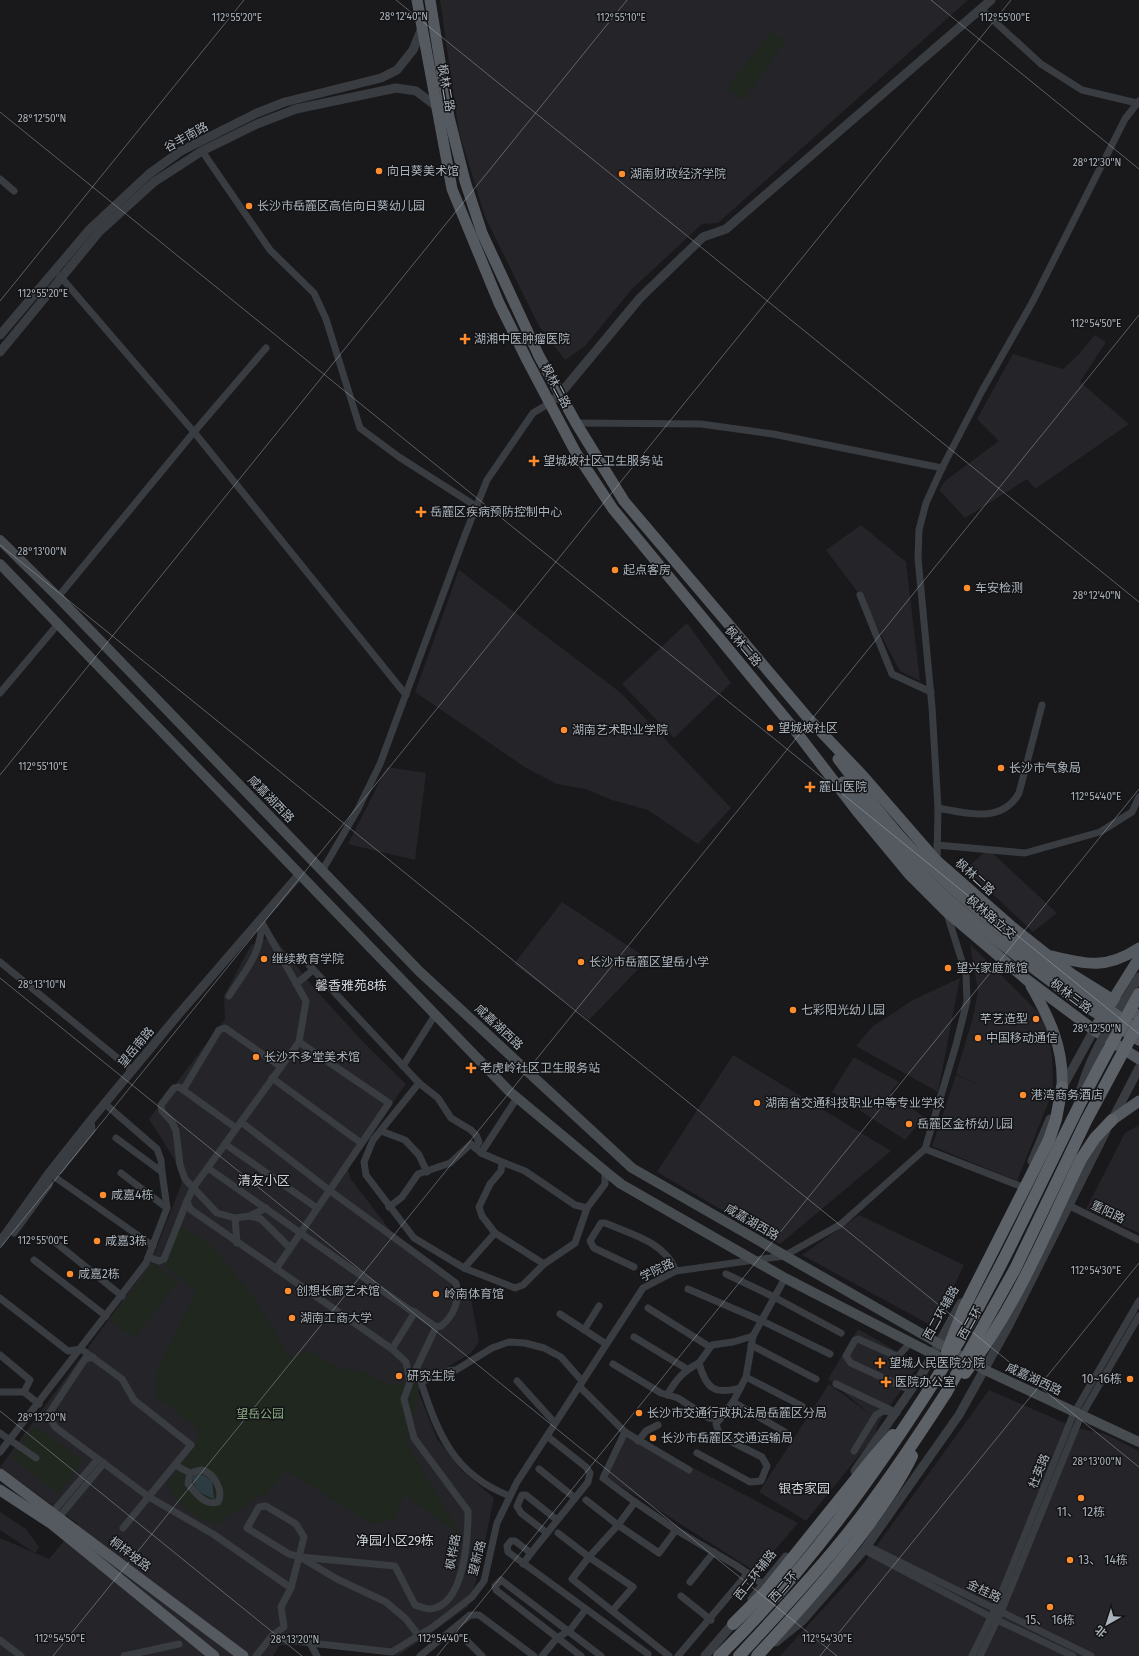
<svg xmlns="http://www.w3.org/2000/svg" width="1139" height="1656" viewBox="0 0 1139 1656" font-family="'Fira Sans','Noto Sans SC',sans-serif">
	<rect width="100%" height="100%" fill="#19191b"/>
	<g fill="#252529">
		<polygon points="440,0 968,0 718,223 702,224 632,289 585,346 565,360 539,326 485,217 459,132"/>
		<polygon points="1095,335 1106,342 1080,382 1129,424 1035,489 1027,479 965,518 939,490 945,481 999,441 977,419 1013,354 1063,369 1079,354"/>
		<polygon points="861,525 906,562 920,681 900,671 860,595 826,550"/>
		<polygon points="459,570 621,693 731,808 698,844 648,810 612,800 586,789 557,784 526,768 415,692"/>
		<polygon points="687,623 731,683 674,738 622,684"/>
		<polygon points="387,767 426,773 415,860 348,844"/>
		<polygon points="988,849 1057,913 1033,932 966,869"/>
		<polygon points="562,902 648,959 589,1020 514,964"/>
		<polygon points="273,936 315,989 366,1045 406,1084 347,1165 350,1178 400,1243 470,1294 479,1342 471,1353 427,1379 418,1391 437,1439 462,1471 494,1498 478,1575 468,1607 398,1656 313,1646 280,1645 273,1656 0,1656 0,1538 49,1559 78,1524 0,1467 151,1262 183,1180 173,1157 149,1119 225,1019 224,996 251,945"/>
		<polygon points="970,944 1045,1019 1052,1055 1053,1091 1017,1181 932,1146 956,1075 985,1087 956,1074 973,1017 978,992"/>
		<polygon points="960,978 938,1092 856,1046 872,1027 913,1000"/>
		<polygon points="733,1055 891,1151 780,1244 657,1172"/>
		<polygon points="854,1057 899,1082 890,1093 924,1117 905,1140 832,1092"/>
		<polygon points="1139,1125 1139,1233 1086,1209 1125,1133"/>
		<polygon points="859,1215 964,1265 934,1327 802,1255"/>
		<polygon points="858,1329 919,1364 879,1422 874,1437 806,1521 759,1492 829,1384 871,1415 828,1379"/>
		<polygon points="989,1390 1076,1428 1105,1434 1139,1451 1139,1656 780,1656 862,1566"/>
		<polygon points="625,1432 798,1523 756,1572 605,1476"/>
		<polygon points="0,1512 26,1529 39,1547 35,1553 0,1530"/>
	</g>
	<g fill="#1f271e">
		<polygon points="771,31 786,42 743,100 727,89"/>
		<path d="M 173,1222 L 209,1243 L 255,1299 L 290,1357 L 308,1350 L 341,1369 L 367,1372 L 385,1384 L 399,1384 L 414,1380 L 419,1392 L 407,1444 L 461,1535 L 404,1495 L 394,1520 L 373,1524 L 287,1471 L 279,1477 L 275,1485 L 272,1486 L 262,1499 L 257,1495 L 242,1510 C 232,1510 225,1516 219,1524 C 194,1522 180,1504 166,1485 L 196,1445 L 199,1429 L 155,1396 L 158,1368 L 196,1292 L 160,1260 Z"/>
		<polygon points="154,1263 178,1282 134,1339 110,1320"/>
		<polygon points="35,1426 83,1461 59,1494 11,1458"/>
	</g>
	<path fill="#2d3c41" d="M 196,1474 L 204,1475 L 212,1481 L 214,1499 C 201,1493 195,1492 192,1478 Z"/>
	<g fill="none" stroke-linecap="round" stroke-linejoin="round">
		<g stroke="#393c41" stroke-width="7">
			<polyline points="981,9 1041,64 1082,90 1137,103"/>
			<polyline points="202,151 270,250 314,293 326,319 360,428 399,457 482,510"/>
			<polyline points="0,179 14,191"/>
			<polyline points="60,276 194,432 406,695"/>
			<polyline points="576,423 701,424 773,434 942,468"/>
			<polyline points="860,595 892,674 931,692"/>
			<polyline points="58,597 194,432 266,348"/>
			<polyline points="0,693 59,623"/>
			<path d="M 938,808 C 966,813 1002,824 1019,793 L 1042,705"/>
			<polyline points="937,845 1025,853 1100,832 1132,812 1139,797"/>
			<polyline points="937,861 938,808 932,707 918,558 919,530 926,503 942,468 982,391 1033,301 1125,119 1139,101"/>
			<polyline points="322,871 358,809 380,764 465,535 487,480 533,413 550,403"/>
			<polyline points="0,962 132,1070"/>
			<polyline points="309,965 419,1083 373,1140 364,1162 366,1175 414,1238 464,1268 515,1288 523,1285 544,1264 575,1243 587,1208 605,1184 605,1171"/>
			<polyline points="296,984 313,970"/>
			<path d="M 229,996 C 244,972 263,952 261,923"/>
			<polyline points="403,1066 435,1015"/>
			<polyline points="272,1078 361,1143"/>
			<polyline points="419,1083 438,1098 451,1118 471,1130 476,1135 479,1142 475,1148"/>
			<polyline points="183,1090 219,1030 225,1028 281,1067"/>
			<polyline points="104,1103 157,1149 161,1160 162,1172"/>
			<path d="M 241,1122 L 329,1190 L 456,1283 C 461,1298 454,1316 441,1326 L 436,1327 L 415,1312"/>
			<polyline points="236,1128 179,1087 174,1088 161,1105 162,1111 172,1122 176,1131 180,1165 185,1179 217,1213 235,1218 250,1216 266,1208"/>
			<polyline points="381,1131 405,1140 419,1155 427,1172"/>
			<polyline points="225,1144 317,1208"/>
			<polyline points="925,1149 956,1045 967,1001 966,974 947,914"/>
			<polyline points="481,1153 517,1098"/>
			<polyline points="208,1168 410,1310 415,1312 392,1349 190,1209 187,1201 193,1188 299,1042 306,1001 261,921"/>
			<polyline points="49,1173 153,1246"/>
			<polyline points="49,1173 59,1171 92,1130 91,1120"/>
			<polyline points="121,1173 167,1208"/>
			<polyline points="1068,1205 1139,1240"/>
			<polyline points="389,1207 402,1197 418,1174 450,1163 471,1144 481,1153 502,1162"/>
			<polyline points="250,1216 261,1219 290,1248"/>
			<polyline points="235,1218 237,1243"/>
			<polyline points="14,1233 49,1185 49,1173"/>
			<polyline points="495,1233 482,1216 479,1207 490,1184 501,1171 502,1162 525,1171 575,1205 587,1208"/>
			<polyline points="50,1238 122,1296"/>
			<polyline points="148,1257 159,1261 164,1259 187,1201"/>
			<polyline points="34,1260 106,1316"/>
			<path d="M 634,1267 L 594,1248 L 590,1241 L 601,1223 L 605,1223 C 631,1234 665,1242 676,1271"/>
			<polyline points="464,1268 495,1233 544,1264"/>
			<polyline points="276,1269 389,1103 299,1042"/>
			<polyline points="726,1274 774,1297 841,1333"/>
			<polyline points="688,1289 760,1320 830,1354"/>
			<polyline points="0,1298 68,1351 81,1349 122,1379 134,1400 191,1445 123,1528"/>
			<polyline points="648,1308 710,1347"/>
			<polyline points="560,1314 606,1344"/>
			<polyline points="584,1330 599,1306"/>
			<polyline points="634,1337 687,1369"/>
			<polyline points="911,1342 899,1355 896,1356 858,1339 855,1340 846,1356 851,1363 903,1387 912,1389"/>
			<polyline points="751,1345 816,1379"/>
			<polyline points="392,1349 406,1362 410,1382"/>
			<polyline points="0,1355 30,1380 24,1392"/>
			<polyline points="93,1357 85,1359 48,1415 55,1427 149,1497 213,1534 291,1588"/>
			<polyline points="613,1364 661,1393 678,1398 709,1418 720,1419"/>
			<polyline points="746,1377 802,1406"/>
			<polyline points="517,1381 555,1423"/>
			<polyline points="836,1384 897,1413"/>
			<polyline points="579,1386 625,1432"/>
			<path d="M 740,1388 C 715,1395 706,1389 699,1363 L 712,1345 L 733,1342 L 753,1336"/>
			<polyline points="0,1392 24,1392 39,1404"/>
			<path d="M 667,1395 C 676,1380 683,1371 699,1363"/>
			<polyline points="733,1402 785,1432"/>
			<polyline points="0,1433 36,1458"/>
			<polyline points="638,1441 646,1431 658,1425"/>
			<polyline points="854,1451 876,1415 883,1411 890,1412"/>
			<polyline points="0,1452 146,1263 167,1208 162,1172 116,1138"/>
			<polyline points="697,1453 750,1482 761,1481 767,1466 762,1457 720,1436 716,1424 733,1402 746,1377 753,1336 785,1278"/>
			<path d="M 175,1465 L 190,1473 C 194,1472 199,1470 202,1470 C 214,1473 224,1491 218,1502 C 204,1506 196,1493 188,1484 L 190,1473"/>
			<polyline points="539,1469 575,1498"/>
			<path d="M 510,1496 C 454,1475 438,1434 421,1382 L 447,1371 L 456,1370 L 492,1348 L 509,1342 L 525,1343 L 544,1348 L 561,1357 L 582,1381"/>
			<polyline points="635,1502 603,1478 625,1432 689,1470"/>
			<polygon points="635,1502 676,1530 659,1553 618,1525"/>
			<polyline points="53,1512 98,1459"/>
			<polyline points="59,1517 104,1463"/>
			<polyline points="676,1530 737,1566 763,1584"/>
			<polyline points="547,1533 521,1513 517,1506 522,1495 526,1495 557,1520"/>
			<polyline points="558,1533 589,1557 618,1525 586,1500"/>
			<polyline points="867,1546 1091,1656"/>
			<polyline points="864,1550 991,1617 1073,1656"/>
			<polyline points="531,1553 588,1482 590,1473 586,1467 547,1436"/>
			<path d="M 300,1557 L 395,1566 L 415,1605 C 419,1606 425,1609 430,1609 C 465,1606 468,1537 468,1511 L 414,1438 L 404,1399 L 410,1382 L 436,1327"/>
			<polyline points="523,1564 531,1553 515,1541 511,1541 507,1546 508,1552 586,1609"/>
			<polyline points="690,1582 714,1552"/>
			<polyline points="681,1596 711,1620"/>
			<polyline points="613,1610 633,1587 589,1557 572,1579 669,1656"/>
			<polyline points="272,1636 310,1643 392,1652 433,1627 472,1597 484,1581 497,1523 517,1482 643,1288 676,1271 784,1256 841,1224 925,1149 1020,1186"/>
			<polyline points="0,1640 21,1656"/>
			<polyline points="466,1640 482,1656"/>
			<polyline points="310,1643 317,1656"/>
			<polyline points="124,1656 179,1644"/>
			<polyline points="256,1656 272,1636 284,1627 281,1607 291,1588 304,1537 296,1524 266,1506 259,1507 247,1528 289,1554 300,1557 337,1579 386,1602 406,1619 419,1636"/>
			<polyline points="420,1656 470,1615 479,1615 534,1656"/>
			<polyline points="542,1656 557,1638 570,1630 586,1609 648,1654"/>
			<polyline points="581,1656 496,1590 495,1586 501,1580 601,1656"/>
			<polyline points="678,1656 748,1573"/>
			<polyline points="972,1656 995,1609 1073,1415 1139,1301"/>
			<polyline points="980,1656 1001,1612 1080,1418 1139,1316"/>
		</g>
		<g stroke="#393c41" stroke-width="9">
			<polyline points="0,335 90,229 149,174 181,151 257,113 285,102 381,78 397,70 413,50 422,28"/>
			<polyline points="0,352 99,232 154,182 202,151 257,124 296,109 396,88 416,91 436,106"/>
			<polyline points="550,403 560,394 640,298 703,237 726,229 991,0"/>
			<polyline points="1062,1088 1094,1030"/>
			<polyline points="1112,1120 1139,1068"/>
			<polyline points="1032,1161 1050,1119"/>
			<polyline points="0,1242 49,1173 91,1120 178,1015 299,875"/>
			<polyline points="855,1471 922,1374 961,1303"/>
			<polyline points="752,1599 786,1557"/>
			<polyline points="776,1642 802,1621 864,1550 959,1415 1009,1325 1106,1131"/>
			<polyline points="705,1656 736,1620"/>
		</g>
		<g stroke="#474c51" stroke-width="10">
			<polyline points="0,540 58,597 419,971 632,1168 985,1370 1139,1442"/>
			<polyline points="0,564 509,1091 605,1171 621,1184 785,1278 933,1354 968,1369"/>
		</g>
		<g stroke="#555a60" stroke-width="11">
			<polyline points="417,0 452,189 499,303 527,360 576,453 613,509 791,725 856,810 909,874 947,912 1027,980 1094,1030 1139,1059"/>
			<polyline points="430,0 449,117 465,181 482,233 539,356 576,423 624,501 808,718 864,777 937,861 1011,926 1073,975 1139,1016"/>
			<polyline points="838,759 854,780"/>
			<path d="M 843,782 C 864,805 882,831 903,854 C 954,911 1018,957 1079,1002"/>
			<path d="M 1052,956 C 1087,965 1107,969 1139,948"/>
			<path d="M 1031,986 C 1050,1019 1064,1048 1062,1087"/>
			<polyline points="1094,1030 1139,958"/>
			<polyline points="1112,1120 1139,1101"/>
			<polyline points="0,1474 243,1656"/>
			<polyline points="0,1490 52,1524 214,1656"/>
		</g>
		<g stroke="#5d6269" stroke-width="12">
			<polyline points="1049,1140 1056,1119 1062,1087"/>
			<polyline points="1081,1159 1095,1138 1112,1120"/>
			<polyline points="733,1624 765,1592 872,1459 893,1435"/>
			<path d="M 719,1656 C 805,1572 875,1475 939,1374"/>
			<path d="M 739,1656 C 776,1616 814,1576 848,1533 C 884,1488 915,1441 946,1393"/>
			<path d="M 757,1656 C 796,1614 834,1572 868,1526 C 884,1503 900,1481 912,1456"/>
		</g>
		<path stroke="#393c41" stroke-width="9" d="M 1078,1101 C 1088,1055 1115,1017 1139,977"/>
		<g stroke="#555a60" stroke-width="11">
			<path d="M 854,780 C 873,803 891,828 912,849 C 980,919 1058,977 1139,1030"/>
			<polyline points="1079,1002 1139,1040"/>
		</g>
		<g stroke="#5d6269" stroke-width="12">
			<polyline points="947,1352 964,1308 1049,1140"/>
			<path d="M 965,1373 C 1015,1310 1046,1232 1081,1159"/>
			<path d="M 939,1374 C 992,1291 1031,1202 1075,1114 C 1095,1073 1117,1034 1139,994"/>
			<polyline points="946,1393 1015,1269 1086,1121 1139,1022"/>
		</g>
	</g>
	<path fill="none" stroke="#aab3bc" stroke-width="1" stroke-opacity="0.45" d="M 396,0 L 1139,602M 931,0 L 1139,169M 0,112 L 1139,1034M 0,301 L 244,0M 0,545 L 1139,1467M 0,775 L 627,0M 0,978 L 837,1656M 0,1248 L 1011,0M 0,1411 L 302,1656M 53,1656 L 1139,315M 437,1656 L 1139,789M 820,1656 L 1139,1263"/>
	<g fill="#ff8d2d" stroke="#141416" stroke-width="1.5">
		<circle cx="379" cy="171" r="4"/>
		<circle cx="622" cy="174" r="4"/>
		<circle cx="249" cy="206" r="4"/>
		<path d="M463 333h4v4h4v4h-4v4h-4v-4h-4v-4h4z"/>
		<path d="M532 455h4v4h4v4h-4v4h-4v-4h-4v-4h4z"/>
		<path d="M419 506h4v4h4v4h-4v4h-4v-4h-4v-4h4z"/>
		<circle cx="615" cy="570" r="4"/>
		<circle cx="967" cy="588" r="4"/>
		<circle cx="770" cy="728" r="4"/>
		<circle cx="564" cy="730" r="4"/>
		<circle cx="1001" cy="768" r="4"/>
		<path d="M808 781h4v4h4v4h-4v4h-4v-4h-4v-4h4z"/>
		<circle cx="264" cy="959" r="4"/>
		<circle cx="581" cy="962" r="4"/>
		<circle cx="948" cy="968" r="4"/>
		<circle cx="793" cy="1010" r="4"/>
		<circle cx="1036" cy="1019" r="4"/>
		<circle cx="978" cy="1038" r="4"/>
		<circle cx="256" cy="1057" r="4"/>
		<path d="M469 1062h4v4h4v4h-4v4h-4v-4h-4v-4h4z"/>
		<circle cx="1023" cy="1095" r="4"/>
		<circle cx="757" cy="1103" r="4"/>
		<circle cx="909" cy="1124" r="4"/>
		<circle cx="103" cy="1195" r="4"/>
		<circle cx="97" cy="1241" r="4"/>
		<circle cx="70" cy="1274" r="4"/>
		<circle cx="288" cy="1291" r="4"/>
		<circle cx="436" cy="1294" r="4"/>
		<circle cx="292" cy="1318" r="4"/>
		<path d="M878 1357h4v4h4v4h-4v4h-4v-4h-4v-4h4z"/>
		<circle cx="399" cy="1376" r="4"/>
		<circle cx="1130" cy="1379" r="4"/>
		<path d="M884 1376h4v4h4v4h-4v4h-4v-4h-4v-4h4z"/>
		<circle cx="639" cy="1413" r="4"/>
		<circle cx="653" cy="1438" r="4"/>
		<circle cx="1081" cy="1498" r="4"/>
		<circle cx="1070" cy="1560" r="4"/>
		<circle cx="1050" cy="1607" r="4"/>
	</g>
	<g text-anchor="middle" stroke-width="3" stroke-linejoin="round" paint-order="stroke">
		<g font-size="12" fill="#aab3bc" stroke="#141416">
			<text transform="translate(446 88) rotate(80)" y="4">枫林二路</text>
			<text transform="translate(186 137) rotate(-29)" y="4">谷丰南路</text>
			<text transform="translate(556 386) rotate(62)" y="4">枫林二路</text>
			<text transform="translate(743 646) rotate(50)" y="4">枫林二路</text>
			<text transform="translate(271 799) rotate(46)" y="4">咸嘉湖西路</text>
			<text transform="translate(975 877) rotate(42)" y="4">枫林二路</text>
			<text transform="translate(991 917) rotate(40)" y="4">枫林路立交</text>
			<text transform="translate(1071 996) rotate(37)" y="4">枫林三路</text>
			<text transform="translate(499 1027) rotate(43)" y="4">咸嘉湖西路</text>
			<text transform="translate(136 1047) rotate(-50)" y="4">望岳南路</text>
			<text transform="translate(1108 1212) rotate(26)" y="4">重阳路</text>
			<text transform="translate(752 1222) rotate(30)" y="4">咸嘉湖西路</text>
			<text transform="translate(657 1270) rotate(-26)" y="4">学院路</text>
			<text transform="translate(941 1313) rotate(-61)" y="4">西二环辅路</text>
			<text transform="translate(970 1323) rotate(-61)" y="4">西二环</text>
			<text transform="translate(1034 1379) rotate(25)" y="4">咸嘉湖西路</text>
			<text transform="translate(1039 1471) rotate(-68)" y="4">杜英路</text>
			<text transform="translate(453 1552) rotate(-80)" y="4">枫桦路</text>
			<text transform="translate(130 1554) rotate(37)" y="4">桐梓坡路</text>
			<text transform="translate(477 1558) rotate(-75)" y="4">望新路</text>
			<text transform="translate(755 1575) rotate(-52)" y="4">西二环辅路</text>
			<text transform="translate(783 1587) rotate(-49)" y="4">西二环</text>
			<text transform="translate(984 1591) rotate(26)" y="4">金桂路</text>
		</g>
		<g font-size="12" fill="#aab3bc" stroke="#141416" text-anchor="start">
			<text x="387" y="175">向日葵美术馆</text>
			<text x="630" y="178">湖南财政经济学院</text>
			<text x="257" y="210">长沙市岳麓区高信向日葵幼儿园</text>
			<text x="474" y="343">湖湘中医肿瘤医院</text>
			<text x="543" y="465">望城坡社区卫生服务站</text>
			<text x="430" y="516">岳麓区疾病预防控制中心</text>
			<text x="623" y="574">起点客房</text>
			<text x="975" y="592">车安检测</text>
			<text x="778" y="732">望城坡社区</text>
			<text x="572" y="734">湖南艺术职业学院</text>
			<text x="1009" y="772">长沙市气象局</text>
			<text x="819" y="791">麓山医院</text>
			<text x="272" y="963">继续教育学院</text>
			<text x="589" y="966">长沙市岳麓区望岳小学</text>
			<text x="956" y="972">望兴家庭旅馆</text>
			<text x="801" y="1014">七彩阳光幼儿园</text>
			<text x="1028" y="1023" text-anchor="end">芊艺造型</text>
			<text x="986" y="1042">中国移动通信</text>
			<text x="264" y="1061">长沙不多堂美术馆</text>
			<text x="480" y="1072">老虎岭社区卫生服务站</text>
			<text x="1031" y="1099">港湾商务酒店</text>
			<text x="765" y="1107">湖南省交通科技职业中等专业学校</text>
			<text x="917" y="1128">岳麓区金桥幼儿园</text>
			<text x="111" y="1199">咸嘉4栋</text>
			<text x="105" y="1245">咸嘉3栋</text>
			<text x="78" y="1278">咸嘉2栋</text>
			<text x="296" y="1295">创想长廊艺术馆</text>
			<text x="444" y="1298">岭南体育馆</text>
			<text x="300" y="1322">湖南工商大学</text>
			<text x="889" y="1367">望城人民医院分院</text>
			<text x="407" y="1380">研究生院</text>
			<text x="1122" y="1383" text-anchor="end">10~16栋</text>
			<text x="895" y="1386">医院办公室</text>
			<text x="647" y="1417">长沙市交通行政执法局岳麓区分局</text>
			<text x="661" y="1442">长沙市岳麓区交通运输局</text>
			<text x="1081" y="1516" text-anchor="middle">11、 12栋</text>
			<text x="1078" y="1564">13、 14栋</text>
			<text x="1050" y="1624" text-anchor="middle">15、 16栋</text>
		</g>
		<g font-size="12" fill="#86a880" stroke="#141416">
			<text x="260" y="1418">望岳公园</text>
		</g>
		<g font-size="13" fill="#ccd1d8" stroke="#141416">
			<text x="351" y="990">馨香雅苑8栋</text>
			<text x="264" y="1185">清友小区</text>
			<text x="804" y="1493">银杏家园</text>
			<text x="395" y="1545">净园小区29栋</text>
		</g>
	</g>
	<g font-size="10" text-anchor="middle" fill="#aab3bc" stroke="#141416" stroke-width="3" stroke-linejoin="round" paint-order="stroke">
		<text x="404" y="20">28°12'40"N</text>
		<text x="237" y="21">112°55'20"E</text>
		<text x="621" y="21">112°55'10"E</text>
		<text x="1005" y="21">112°55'00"E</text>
		<text x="42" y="122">28°12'50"N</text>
		<text x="1097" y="166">28°12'30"N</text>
		<text x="43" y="297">112°55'20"E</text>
		<text x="1096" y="327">112°54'50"E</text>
		<text x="42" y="555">28°13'00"N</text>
		<text x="1097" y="599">28°12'40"N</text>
		<text x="43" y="770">112°55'10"E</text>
		<text x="1096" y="800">112°54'40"E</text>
		<text x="42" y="988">28°13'10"N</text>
		<text x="1097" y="1032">28°12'50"N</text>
		<text x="43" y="1244">112°55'00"E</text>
		<text x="1096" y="1274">112°54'30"E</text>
		<text x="42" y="1421">28°13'20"N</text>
		<text x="1097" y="1465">28°13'00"N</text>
		<text x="60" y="1642">112°54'50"E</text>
		<text x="443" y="1642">112°54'40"E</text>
		<text x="827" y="1642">112°54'30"E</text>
		<text x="295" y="1643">28°13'20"N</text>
	</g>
	<g transform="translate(1107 1624) rotate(219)" stroke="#141416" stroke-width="3" paint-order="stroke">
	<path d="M0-3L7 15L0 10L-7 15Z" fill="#aab3bc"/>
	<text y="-6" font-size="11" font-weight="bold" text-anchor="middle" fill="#aab3bc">北</text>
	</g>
</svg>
